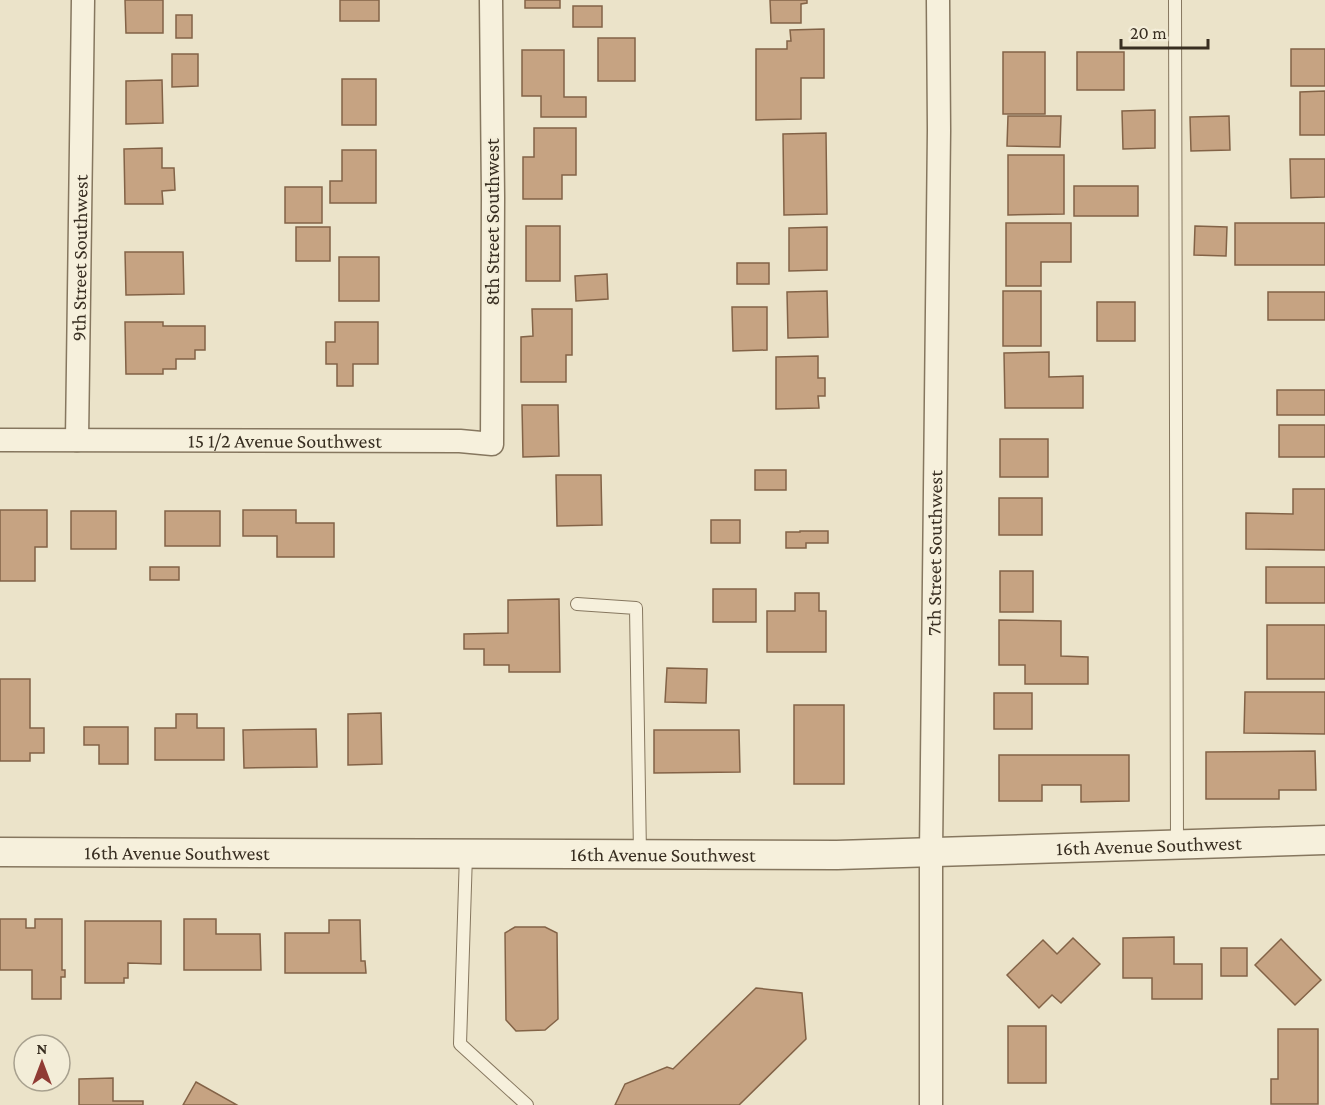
<svg xmlns="http://www.w3.org/2000/svg" width="1325" height="1105" viewBox="0 0 1325 1105" font-family="'Crimson Pro',serif">
	<rect width="100%" height="100%" fill="#ebe3c9"/>
	<g fill="#c6a382" stroke="#836347" stroke-width="1.5">
		<polygon points="125,0 163,0 163,33 126,33"/>
		<rect x="340" y="0" width="39" height="21"/>
		<rect x="525" y="0" width="35" height="8"/>
		<polygon points="770,0 807,0 807,3 801,4 801,23 771,23"/>
		<rect x="573" y="6" width="29" height="21"/>
		<rect x="176" y="15" width="16" height="23"/>
		<polygon points="824,29 824,78 801,78 801,119 756,120 756,49 787,49 787,41 791,41 790,30"/>
		<rect x="598" y="38" width="37" height="43"/>
		<rect x="1291" y="49" width="34" height="37"/>
		<polygon points="522,50 564,50 564,97 586,97 586,117 541,117 541,96 522,96"/>
		<rect x="1003" y="52" width="42" height="62"/>
		<rect x="1077" y="52" width="47" height="38"/>
		<polygon points="172,54 198,54 198,86 172,87"/>
		<rect x="342" y="79" width="34" height="46"/>
		<polygon points="162,80 163,123 126,124 126,81"/>
		<polygon points="1325,91 1325,135 1300,135 1300,92"/>
		<polygon points="1155,110 1155,148 1123,149 1122,111"/>
		<polygon points="1008,116 1061,116 1060,147 1007,146"/>
		<polygon points="1229,116 1230,150 1191,151 1190,117"/>
		<polygon points="534,128 576,128 576,175 562,175 562,199 523,199 523,157 534,157"/>
		<polygon points="826,133 827,214 784,215 783,134"/>
		<polygon points="162,148 162,168 174,168 175,190 162,191 163,204 125,204 124,149"/>
		<polygon points="342,150 376,150 376,203 330,203 330,181 342,181"/>
		<polygon points="1008,155 1064,155 1064,214 1008,215"/>
		<polygon points="1290,159 1325,159 1325,197 1291,198"/>
		<rect x="1074" y="186" width="64" height="30"/>
		<rect x="285" y="187" width="37" height="36"/>
		<polygon points="1006,223 1071,223 1071,262 1041,262 1041,286 1006,286"/>
		<rect x="1235" y="223" width="90" height="42"/>
		<rect x="526" y="226" width="34" height="55"/>
		<polygon points="1195,226 1227,227 1226,256 1194,255"/>
		<rect x="296" y="227" width="34" height="34"/>
		<polygon points="827,227 827,270 789,271 789,228"/>
		<polygon points="125,252 183,252 184,294 126,295"/>
		<rect x="339" y="257" width="40" height="44"/>
		<rect x="737" y="263" width="32" height="21"/>
		<polygon points="607,274 608,299 576,301 575,276"/>
		<polygon points="827,291 828,337 788,338 787,292"/>
		<rect x="1003" y="291" width="38" height="55"/>
		<rect x="1268" y="292" width="57" height="28"/>
		<rect x="1097" y="302" width="38" height="39"/>
		<polygon points="732,307 767,307 767,350 733,351"/>
		<polygon points="532,309 572,309 572,355 566,355 566,382 521,382 521,337 533,336"/>
		<polygon points="125,322 163,322 163,326 205,326 205,350 195,350 195,359 176,359 176,369 163,369 163,374 126,374"/>
		<polygon points="335,322 378,322 378,364 353,364 353,386 337,386 337,364 326,364 326,342 335,342"/>
		<polygon points="1049,352 1049,377 1083,376 1083,408 1005,408 1004,353"/>
		<polygon points="818,356 818,378 825,378 825,396 818,396 819,408 776,409 776,357"/>
		<rect x="1277" y="390" width="48" height="25"/>
		<polygon points="522,405 558,405 559,456 523,457"/>
		<rect x="1279" y="425" width="46" height="32"/>
		<rect x="1000" y="439" width="48" height="38"/>
		<rect x="755" y="470" width="31" height="20"/>
		<polygon points="556,475 601,475 602,525 557,526"/>
		<polygon points="1293,489 1325,489 1325,550 1246,549 1246,513 1293,514"/>
		<rect x="999" y="498" width="43" height="37"/>
		<polygon points="0,510 47,510 47,547 35,547 35,581 0,581"/>
		<polygon points="243,510 296,510 296,523 334,523 334,557 277,557 277,536 243,536"/>
		<rect x="71" y="511" width="45" height="38"/>
		<rect x="165" y="511" width="55" height="35"/>
		<rect x="711" y="520" width="29" height="23"/>
		<polygon points="800,531 828,531 828,543 806,543 806,548 786,548 786,532 800,532"/>
		<rect x="150" y="567" width="29" height="13"/>
		<rect x="1266" y="567" width="59" height="36"/>
		<rect x="1000" y="571" width="33" height="41"/>
		<rect x="713" y="589" width="43" height="33"/>
		<polygon points="795,593 819,593 819,611 826,611 826,652 767,652 767,611 795,611"/>
		<polygon points="559,599 560,672 509,672 509,665 484,665 484,649 464,649 464,634 508,633 508,600"/>
		<polygon points="999,620 1061,621 1061,656 1088,657 1088,684 1025,684 1025,665 999,665"/>
		<rect x="1267" y="625" width="58" height="54"/>
		<polygon points="667,668 707,669 706,703 665,702"/>
		<polygon points="0,679 30,679 30,728 44,728 44,753 30,753 30,761 0,761"/>
		<polygon points="1245,692 1325,692 1325,734 1244,733"/>
		<rect x="994" y="693" width="38" height="36"/>
		<rect x="794" y="705" width="50" height="79"/>
		<polygon points="381,713 382,764 348,765 348,714"/>
		<polygon points="176,714 197,714 197,728 224,728 224,760 155,760 155,728 176,728"/>
		<polygon points="84,727 128,727 128,764 99,764 99,745 84,745"/>
		<polygon points="316,729 317,767 244,768 243,730"/>
		<polygon points="654,730 739,730 740,772 654,773"/>
		<polygon points="1315,751 1316,790 1279,790 1279,799 1206,799 1206,752"/>
		<polygon points="999,755 1129,755 1129,801 1081,802 1081,785 1042,785 1042,801 999,801"/>
		<polygon points="0,919 26,919 26,928 35,928 35,919 62,919 62,970 65,970 65,977 61,977 61,999 32,999 32,970 0,970"/>
		<polygon points="184,919 216,919 216,934 260,934 261,970 184,970"/>
		<polygon points="329,920 360,920 361,961 365,961 366,973 285,973 285,933 329,933"/>
		<polygon points="85,921 161,921 161,964 128,963 128,978 124,978 124,983 85,983"/>
		<polygon points="515,927 545,927 557,933 558,1019 545,1030 516,1031 506,1020 505,933"/>
		<polygon points="1174,937 1174,964 1202,964 1202,999 1152,999 1152,978 1123,978 1123,938"/>
		<polygon points="1073,938 1100,964 1061,1003 1052,995 1039,1008 1007,975 1043,940 1057,954"/>
		<polygon points="1281,939 1321,980 1295,1005 1255,965"/>
		<rect x="1221" y="948" width="26" height="28"/>
		<polygon points="756,988 802,993 806,1039 739,1105 615,1105 625,1084 667,1067 673,1069"/>
		<rect x="1008" y="1026" width="38" height="57"/>
		<polygon points="1278,1029 1318,1029 1318,1104 1271,1104 1271,1079 1278,1079"/>
		<polygon points="113,1078 113,1101 143,1101 143,1105 79,1105 79,1079"/>
		<polygon points="196,1082 237,1105 183,1105"/>
	</g>
	<g fill="none" stroke-linecap="round" stroke-linejoin="round">
		<defs>
			<g id="service">
				<polyline points="1175,0 1177,844"/>
				<polyline points="577,604 636,608 640,854"/>
				<polyline points="466,854 460,1044 527,1105"/>
			</g>
			<g id="minor">
				<path id="s1" d="M 0,440 L 460,441 L 492,444 L 493,197 L 491,0"/>
				<path id="s2" d="M 77,440 L 83,0"/>
				<path id="s3" d="M 931,1105 L 931,852 L 939,130 L 938,0"/>
			</g>
			<g id="tertiary">
				<path id="s4" d="M 0,852 L 837,855 L 1325,840"/>
			</g>
		</defs>
		<use href="#service" stroke="#86775f" stroke-width="14"/>
		<use href="#minor" stroke="#86775f" stroke-width="25"/>
		<use href="#tertiary" stroke="#86775f" stroke-width="31"/>
		<use href="#service" stroke="#f6f0dc" stroke-width="12"/>
		<use href="#minor" stroke="#f6f0dc" stroke-width="22"/>
		<use href="#tertiary" stroke="#f6f0dc" stroke-width="28"/>
	</g>
	<g text-anchor="middle" stroke-width="4.5" stroke-linejoin="round" paint-order="stroke">
		<g font-size="20" fill="#382e21" stroke="#f3edd8">
			<text transform="translate(492 222) rotate(-90)" y="7">8th Street Southwest</text>
			<text dy="7" stroke="none"><textPath href="#s2" startOffset="182">9th Street Southwest</textPath></text>
			<text dy="7" stroke="none"><textPath href="#s1" startOffset="285">15 1/2 Avenue Southwest</textPath></text>
			<text dy="7" stroke="none"><textPath href="#s3" startOffset="552">7th Street Southwest</textPath></text>
			<text dy="7" stroke="none"><textPath href="#s4" startOffset="1149">16th Avenue Southwest</textPath></text>
			<text dy="7" stroke="none"><textPath href="#s4" startOffset="177">16th Avenue Southwest</textPath></text>
			<text dy="7" stroke="none"><textPath href="#s4" startOffset="663">16th Avenue Southwest</textPath></text>
		</g>
	</g>
	<g transform="translate(42 1063)"><circle r="28" fill="#f3edd8" stroke="#a8a18f" stroke-width="1.5"/>
	<path d="M0-4.5L10 22L0 15L-10 22Z" fill="#903b34"/>
	<text y="-9" font-size="16" font-weight="bold" text-anchor="middle" fill="#382e21">N</text>
	</g>
	<path d="M1121 39v9h87v-9" fill="none" stroke="#382e21" stroke-width="3"/>
	<text x="1130" y="39" font-size="18" fill="#382e21" stroke="#f3edd8" stroke-width="4.5" paint-order="stroke">20 m</text>
</svg>
